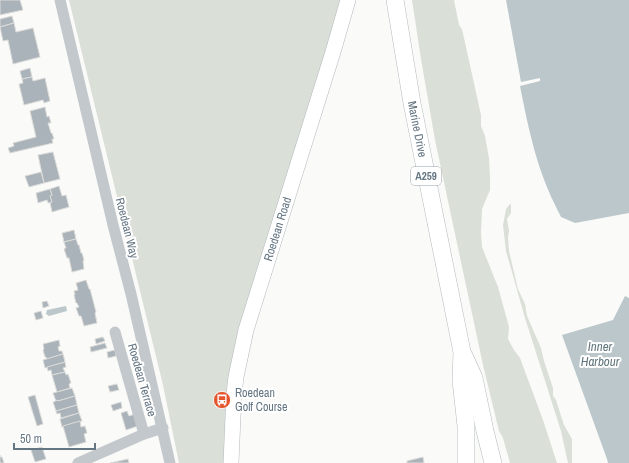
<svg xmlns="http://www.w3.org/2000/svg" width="629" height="463" viewBox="0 0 629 463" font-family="'Archivo Narrow',sans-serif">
	<rect width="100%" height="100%" fill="#fafaf8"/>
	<g fill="#dadfd7">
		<polygon points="69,0 340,0 341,2 235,345 227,387 225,463 179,463 163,385"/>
		<polygon points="412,0 454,0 459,25 462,29 481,115 481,126 485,136 489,158 490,177 490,190 482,209 481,232 482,247 498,287 509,327 508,339 514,350 520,358 543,420 557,463 510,463 503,438 499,431 483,365 435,140 421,59"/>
		<polygon points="510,204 511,204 511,213 507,219 509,231 508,237 509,251 518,289 525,304 527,316 541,348 544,361 553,388 553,396 556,400 562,419 564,425 572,439 572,463 568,463 561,431 525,318 506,251 503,225 506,209"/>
	</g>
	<g fill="#bbc7cb">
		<path d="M 506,0 L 629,0 L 629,213 L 575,223 L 561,217 C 554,203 547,189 542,174 C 532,146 526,116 520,86 L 540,81 L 540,78 L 521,82 Z"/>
		<polygon points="625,296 629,298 629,463 608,463 607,459 562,335 613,320"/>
		<polygon points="66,306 67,311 49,316 46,314 47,310"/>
	</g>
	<g fill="#aab3b9" stroke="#dcdcda">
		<polygon points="0,0 20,0 23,10 0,15"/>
		<polygon points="12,16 14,23 0,27 0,19"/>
		<polygon points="14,23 16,32 33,28 40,57 13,64 8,40 3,41 0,27"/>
		<polygon points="30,68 32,77 22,79 20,71"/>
		<polygon points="32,77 33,81 45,78 50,101 44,103 43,100 24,105 19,84 23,83 22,79"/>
		<polygon points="45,107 47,117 49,116 51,123 48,123 51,133 52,133 54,139 52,139 53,143 10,153 8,148 14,146 13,143 36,137 30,111"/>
		<polygon points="53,152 60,179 44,183 38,155"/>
		<polygon points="41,172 44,183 29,187 25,176"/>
		<polygon points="59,186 62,196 66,195 69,207 52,212 50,202 52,202 50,196 52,195 50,189"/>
		<polygon points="50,189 52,195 50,196 52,202 48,203 47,200 38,203 36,193"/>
		<polygon points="74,230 76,239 64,242 62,233"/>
		<polygon points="76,239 78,245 79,245 81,253 82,253 84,260 83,261 84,269 72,272 69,258 67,258 64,249 66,248 64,242"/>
		<polygon points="86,280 89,289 90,289 96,312 95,313 97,323 84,326 81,316 79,316 76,308 79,307 77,303 76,303 74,295 75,295 74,291 78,290 76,283"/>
		<polygon points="47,301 49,306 43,308 42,302"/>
		<polygon points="41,311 43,318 36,320 34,313"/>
		<polygon points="103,337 105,341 96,344 95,339"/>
		<polygon points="59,340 60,346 58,347 59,351 62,351 63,354 47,359 46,357 45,357 43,350 44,349 43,344"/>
		<polygon points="105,343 107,348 91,352 90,347"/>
		<polygon points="115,350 116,356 108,358 107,352"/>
		<polygon points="63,354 65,362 45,368 43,360"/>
		<polygon points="65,362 66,367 63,368 65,372 52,375 51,370 48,371 47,367"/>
		<polygon points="65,372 66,375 68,374 71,383 69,384 70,388 57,392 52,375"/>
		<polygon points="117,384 119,390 110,392 108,386"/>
		<polygon points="72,388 75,396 58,401 58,400 56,401 53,393"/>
		<polygon points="35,395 43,424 37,426 28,397"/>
		<polygon points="75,396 77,405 56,411 53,402 58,400 58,401"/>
		<polygon points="121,402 122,408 113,411 111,405"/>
		<polygon points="77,405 79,413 61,418 60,413 57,414 56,411"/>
		<polygon points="127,411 129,416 135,414 138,426 126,430 121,413"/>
		<polygon points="79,413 82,421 62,427 60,419"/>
		<polygon points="80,421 81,427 85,426 87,433 84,434 86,442 69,447 63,426"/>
		<polygon points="42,447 46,459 35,462 31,450"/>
		<polygon points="0,455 0,457 2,457 4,463 0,463"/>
		<polygon points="423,457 424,463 407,463 407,461"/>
		<polygon points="128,459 129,463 110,463"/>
	</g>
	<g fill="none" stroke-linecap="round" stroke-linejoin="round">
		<defs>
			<g id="secondary">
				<path id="s1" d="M 231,463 L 234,394 L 236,377 L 246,330 L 333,52 L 348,0"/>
			</g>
			<g id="primary">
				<path id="s2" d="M 395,0 L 412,103 L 462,352 L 461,380 L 466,426 L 466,463"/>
				<polyline points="464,356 474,378 485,431 493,463"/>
			</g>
		</defs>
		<use href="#secondary" stroke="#b3babf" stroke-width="16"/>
		<use href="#primary" stroke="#b5babe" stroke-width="18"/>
		<g stroke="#c3c8cc" stroke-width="11">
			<polyline points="60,0 113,225 131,294 170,463"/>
			<polyline points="115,332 144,434"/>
			<polyline points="78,463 144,434 163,428"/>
		</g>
		<use href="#secondary" stroke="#fff" stroke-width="15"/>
		<use href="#primary" stroke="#fff" stroke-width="17"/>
	</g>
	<defs>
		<symbol id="bus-disc" viewBox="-11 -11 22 22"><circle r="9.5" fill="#e4572e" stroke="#fff"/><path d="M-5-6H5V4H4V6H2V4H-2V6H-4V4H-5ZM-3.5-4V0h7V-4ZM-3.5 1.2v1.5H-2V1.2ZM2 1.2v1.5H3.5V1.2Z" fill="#fff"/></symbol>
	</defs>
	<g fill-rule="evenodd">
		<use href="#bus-disc" x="212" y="390" width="20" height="20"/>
	</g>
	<g text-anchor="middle" stroke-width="4" stroke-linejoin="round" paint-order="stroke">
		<rect fill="#fff" stroke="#939fa8" stroke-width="1" x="411" y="167" width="30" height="18" rx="3"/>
		<g font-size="11" font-weight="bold" fill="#657683">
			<text x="426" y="180">A259</text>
		</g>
		<g font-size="12" fill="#657683" stroke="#fff">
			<text dy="4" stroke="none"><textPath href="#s2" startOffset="131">Marine Drive</textPath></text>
			<text transform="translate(127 228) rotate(76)" y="4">Roedean Way</text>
			<text dy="4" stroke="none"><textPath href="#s1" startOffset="240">Roedean Road</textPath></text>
			<text transform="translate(142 380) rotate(74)" y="4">Roedean Terrace</text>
		</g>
		<g font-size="12" fill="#657683" stroke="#fff" text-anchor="start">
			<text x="235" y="397">Roedean<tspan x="235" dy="14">Golf Course</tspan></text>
		</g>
		<g font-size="13" font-style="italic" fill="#60757c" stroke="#fff">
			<text x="600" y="351">Inner<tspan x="600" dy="15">Harbour</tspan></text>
		</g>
	</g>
	<path d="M14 443v6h81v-6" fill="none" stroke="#657683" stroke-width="2"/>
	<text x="20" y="443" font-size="12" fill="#657683" stroke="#ffffff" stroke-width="3" paint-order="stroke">50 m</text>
</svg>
